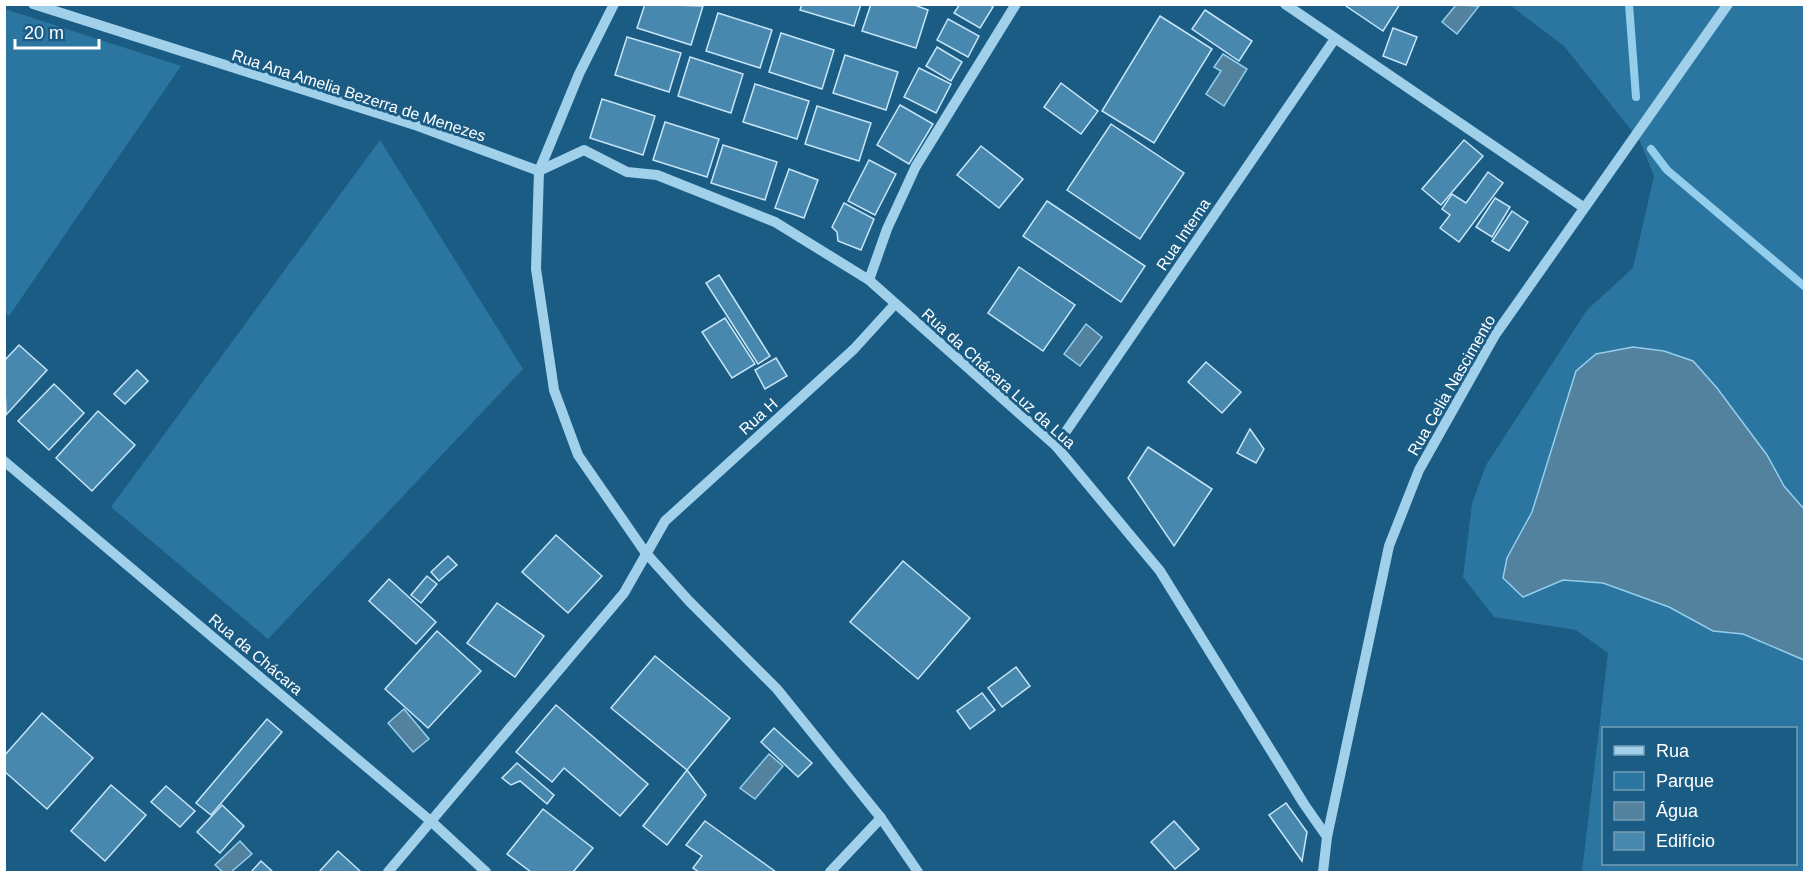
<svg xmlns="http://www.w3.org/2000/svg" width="1809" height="877" viewBox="0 0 1809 877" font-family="Arial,sans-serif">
	<rect width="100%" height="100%" fill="#1b5c84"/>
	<g fill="#2a76a1" fill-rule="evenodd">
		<path d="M 1510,5 L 1804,5 L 1804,509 L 1784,486 L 1767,455 L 1717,388 L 1693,361 L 1633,347 L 1596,354 L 1576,371 L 1532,512 L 1507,558 L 1546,586 L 1563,580 L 1603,583 L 1669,607 L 1713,631 L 1743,634 L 1804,660 L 1804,872 L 1582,872 L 1608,653 L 1576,630 L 1494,617 L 1463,577 L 1472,504 L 1486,465 L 1587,310 L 1633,268 L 1654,176 L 1640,141 L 1564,46 ZM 1604,728 L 1796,728 L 1796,864 L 1604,864 Z"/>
		<polygon points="5,9 181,66 9,316 4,313"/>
		<polygon points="380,140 523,369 268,639 111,507"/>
	</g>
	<g fill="#53829e" stroke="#94ceed" stroke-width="1.5">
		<polygon points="1456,5 1479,6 1457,34 1442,22"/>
		<polygon points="1223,54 1247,69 1224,106 1206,94 1221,71 1214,67"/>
		<polygon points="1086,324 1102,337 1080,366 1064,354"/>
		<polygon points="1633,347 1664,351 1693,361 1717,388 1767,455 1784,486 1804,509 1804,660 1743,634 1713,631 1669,607 1603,583 1563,580 1523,597 1503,578 1507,558 1532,512 1576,371 1596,354"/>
		<polygon points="404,709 429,739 413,752 388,723"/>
		<polygon points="769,754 783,766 755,799 740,788"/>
		<polygon points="240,841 252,854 231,872 223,872 215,865"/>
	</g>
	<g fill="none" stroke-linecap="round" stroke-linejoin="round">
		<g stroke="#94ceed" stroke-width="8">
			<polyline points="1629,4 1636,97"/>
			<polyline points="1651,149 1667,170 1804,286"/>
		</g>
	</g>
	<g fill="#4888af" stroke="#c6e6f8" stroke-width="1.5">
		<polygon points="645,4 703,6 691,45 637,28"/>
		<polygon points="802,4 861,4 854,26 800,10"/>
		<polygon points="871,4 912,4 928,10 916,48 862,31"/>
		<polygon points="960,4 989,4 993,7 980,28 954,13"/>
		<polygon points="1343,4 1400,4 1383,31"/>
		<polygon points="1205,10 1252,41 1239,61 1192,29"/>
		<polygon points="718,13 772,30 760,68 706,51"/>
		<polygon points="1160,16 1212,49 1154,143 1102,111"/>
		<polygon points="948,19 979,36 968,57 937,40"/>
		<polygon points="1393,28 1417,37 1406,65 1383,56"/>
		<polygon points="781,33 834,50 822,89 769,72"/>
		<polygon points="627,37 681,53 669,92 615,75"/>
		<polygon points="937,47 962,62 951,81 926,66"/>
		<polygon points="845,55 898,72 886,110 833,93"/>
		<polygon points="690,57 743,74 731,113 678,96"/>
		<polygon points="919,68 951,84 936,113 904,97"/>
		<polygon points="1061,83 1098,111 1081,134 1044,107"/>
		<polygon points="755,84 809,101 797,139 743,122"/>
		<polygon points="602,99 655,116 643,155 590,138"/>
		<polygon points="900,105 933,124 909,164 877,145"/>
		<polygon points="817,106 871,123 859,161 805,144"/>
		<polygon points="665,122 719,139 707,177 653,160"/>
		<polygon points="1111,124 1184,173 1140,239 1067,190"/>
		<polygon points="1464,140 1483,156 1441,205 1422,189"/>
		<polygon points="723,145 777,162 765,200 711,183"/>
		<polygon points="981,146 1023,179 999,208 957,175"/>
		<polygon points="869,160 896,174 875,215 848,201"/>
		<polygon points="789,169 818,180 804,218 775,208"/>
		<polygon points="1488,172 1503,183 1459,242 1440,228 1450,215 1442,209 1452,194 1466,203"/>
		<polygon points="1495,198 1510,207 1492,237 1476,227"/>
		<polygon points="1047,201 1145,266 1121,302 1023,236"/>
		<polygon points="844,203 874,219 861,250 838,241 837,232 832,227"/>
		<polygon points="1512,211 1528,222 1509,251 1492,241"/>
		<polygon points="1019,267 1075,305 1043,351 988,313"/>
		<polygon points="719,275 770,356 758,364 706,283"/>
		<polygon points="725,318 755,364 732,378 702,332"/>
		<polygon points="19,345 47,370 6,415 4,361"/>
		<polygon points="776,358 787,376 765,389 755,370"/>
		<polygon points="1206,362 1241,392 1222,413 1188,382"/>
		<polygon points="137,370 148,381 125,404 114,394"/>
		<polygon points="54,384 84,413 49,450 18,421"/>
		<polygon points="98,411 135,445 92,491 56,458"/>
		<polygon points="1250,429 1264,449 1256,463 1237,453"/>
		<polygon points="1148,447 1212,489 1174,546 1128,478"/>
		<polygon points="556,535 602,576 568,613 522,572"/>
		<polygon points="448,556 457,565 439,581 431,572"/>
		<polygon points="903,561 970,618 918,679 850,622"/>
		<polygon points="427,576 437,584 421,603 411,595"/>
		<polygon points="389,579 436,622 416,644 369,601"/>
		<polygon points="497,603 544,636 515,677 467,643"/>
		<polygon points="437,631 481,671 428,728 385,689"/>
		<polygon points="655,656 730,718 687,770 611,708"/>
		<polygon points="1016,667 1030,686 1002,707 988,688"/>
		<polygon points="982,693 995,710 970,729 957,711"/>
		<polygon points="556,705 648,784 620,816 564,768 552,782 516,752"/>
		<polygon points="42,713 93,758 47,809 4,771 4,756"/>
		<polygon points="267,719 282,732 211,815 196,803"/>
		<polygon points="774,728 812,763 798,777 761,742"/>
		<polygon points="517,763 554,795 547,804 520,781 511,785 502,778"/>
		<polygon points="687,770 706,795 667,845 643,826"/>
		<polygon points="111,785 146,815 105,861 71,831"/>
		<polygon points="166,786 195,811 180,827 151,802"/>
		<polygon points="1286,803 1307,832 1302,861 1269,815"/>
		<polygon points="222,805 244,826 220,853 197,832"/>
		<polygon points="543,809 593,848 573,872 531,872 507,854"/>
		<polygon points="705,821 776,872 699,872 693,868 702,856 686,845"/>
		<polygon points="1174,821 1199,849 1175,869 1151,842"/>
		<polygon points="338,851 360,871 358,872 319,872"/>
		<polygon points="261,861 273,872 251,872"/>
	</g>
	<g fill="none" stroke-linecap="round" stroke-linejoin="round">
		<g stroke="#a1d0eb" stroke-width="10">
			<polyline points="33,4 418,126 539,171"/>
			<polyline points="614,4 579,74 539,171 536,269 554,390 578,455 645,552 689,601 777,689 881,818 918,872"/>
			<polyline points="1285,4 1583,207"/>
			<polyline points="539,171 584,150 627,172 657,175 775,222 869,280 1056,446 1160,571 1304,804 1327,837 1323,872"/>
			<polyline points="869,280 887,229 916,166 1016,4"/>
			<polyline points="1056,446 1334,40"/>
			<polyline points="4,461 433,823 486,872"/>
			<polyline points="1327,837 1389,546 1419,470 1495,335 1728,4"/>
			<polyline points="388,872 624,593 665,521 854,349 895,304"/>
			<polyline points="830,872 881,818"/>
		</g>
	</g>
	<g text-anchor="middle" stroke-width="6" stroke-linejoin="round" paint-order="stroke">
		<g font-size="16" fill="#fff" stroke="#1b5c84">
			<text transform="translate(359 95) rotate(18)" y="6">Rua Ana Amelia Bezerra de Menezes</text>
			<text transform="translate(1183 234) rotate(-56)" y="6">Rua Intema</text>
			<text transform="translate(999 378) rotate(42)" y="6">Rua da Chácara Luz da Lua</text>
			<text transform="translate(1451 385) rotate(-60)" y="6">Rua Celia Nascimento</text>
			<text transform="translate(758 416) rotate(-42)" y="6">Rua H</text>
			<text transform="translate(256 654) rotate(40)" y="6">Rua da Chácara</text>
		</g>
	</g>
	<rect width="1809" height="877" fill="none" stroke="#ffffff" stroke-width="12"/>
	<rect x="1602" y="727" width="195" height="138" fill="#1b5c84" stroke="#769db5" stroke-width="1.5"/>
	<rect x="1614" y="746" width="30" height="9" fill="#a1d0eb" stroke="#769db5" stroke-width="1.5"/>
	<text x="1656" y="757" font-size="18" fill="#ffffff">Rua</text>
	<rect x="1614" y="772" width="30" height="18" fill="#2a76a1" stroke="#769db5" stroke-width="1.5"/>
	<text x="1656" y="787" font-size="18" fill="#ffffff">Parque</text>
	<rect x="1614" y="802" width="30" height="18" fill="#53829e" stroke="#769db5" stroke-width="1.5"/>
	<text x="1656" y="817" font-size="18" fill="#ffffff">Água</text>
	<rect x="1614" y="832" width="30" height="18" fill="#4888af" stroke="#769db5" stroke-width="1.5"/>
	<text x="1656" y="847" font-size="18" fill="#ffffff">Edifício</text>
	<path d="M15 39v9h84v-9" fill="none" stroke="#ffffff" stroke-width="3"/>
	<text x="24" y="39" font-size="18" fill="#ffffff" stroke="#1b5c84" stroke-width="4.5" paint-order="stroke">20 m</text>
</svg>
